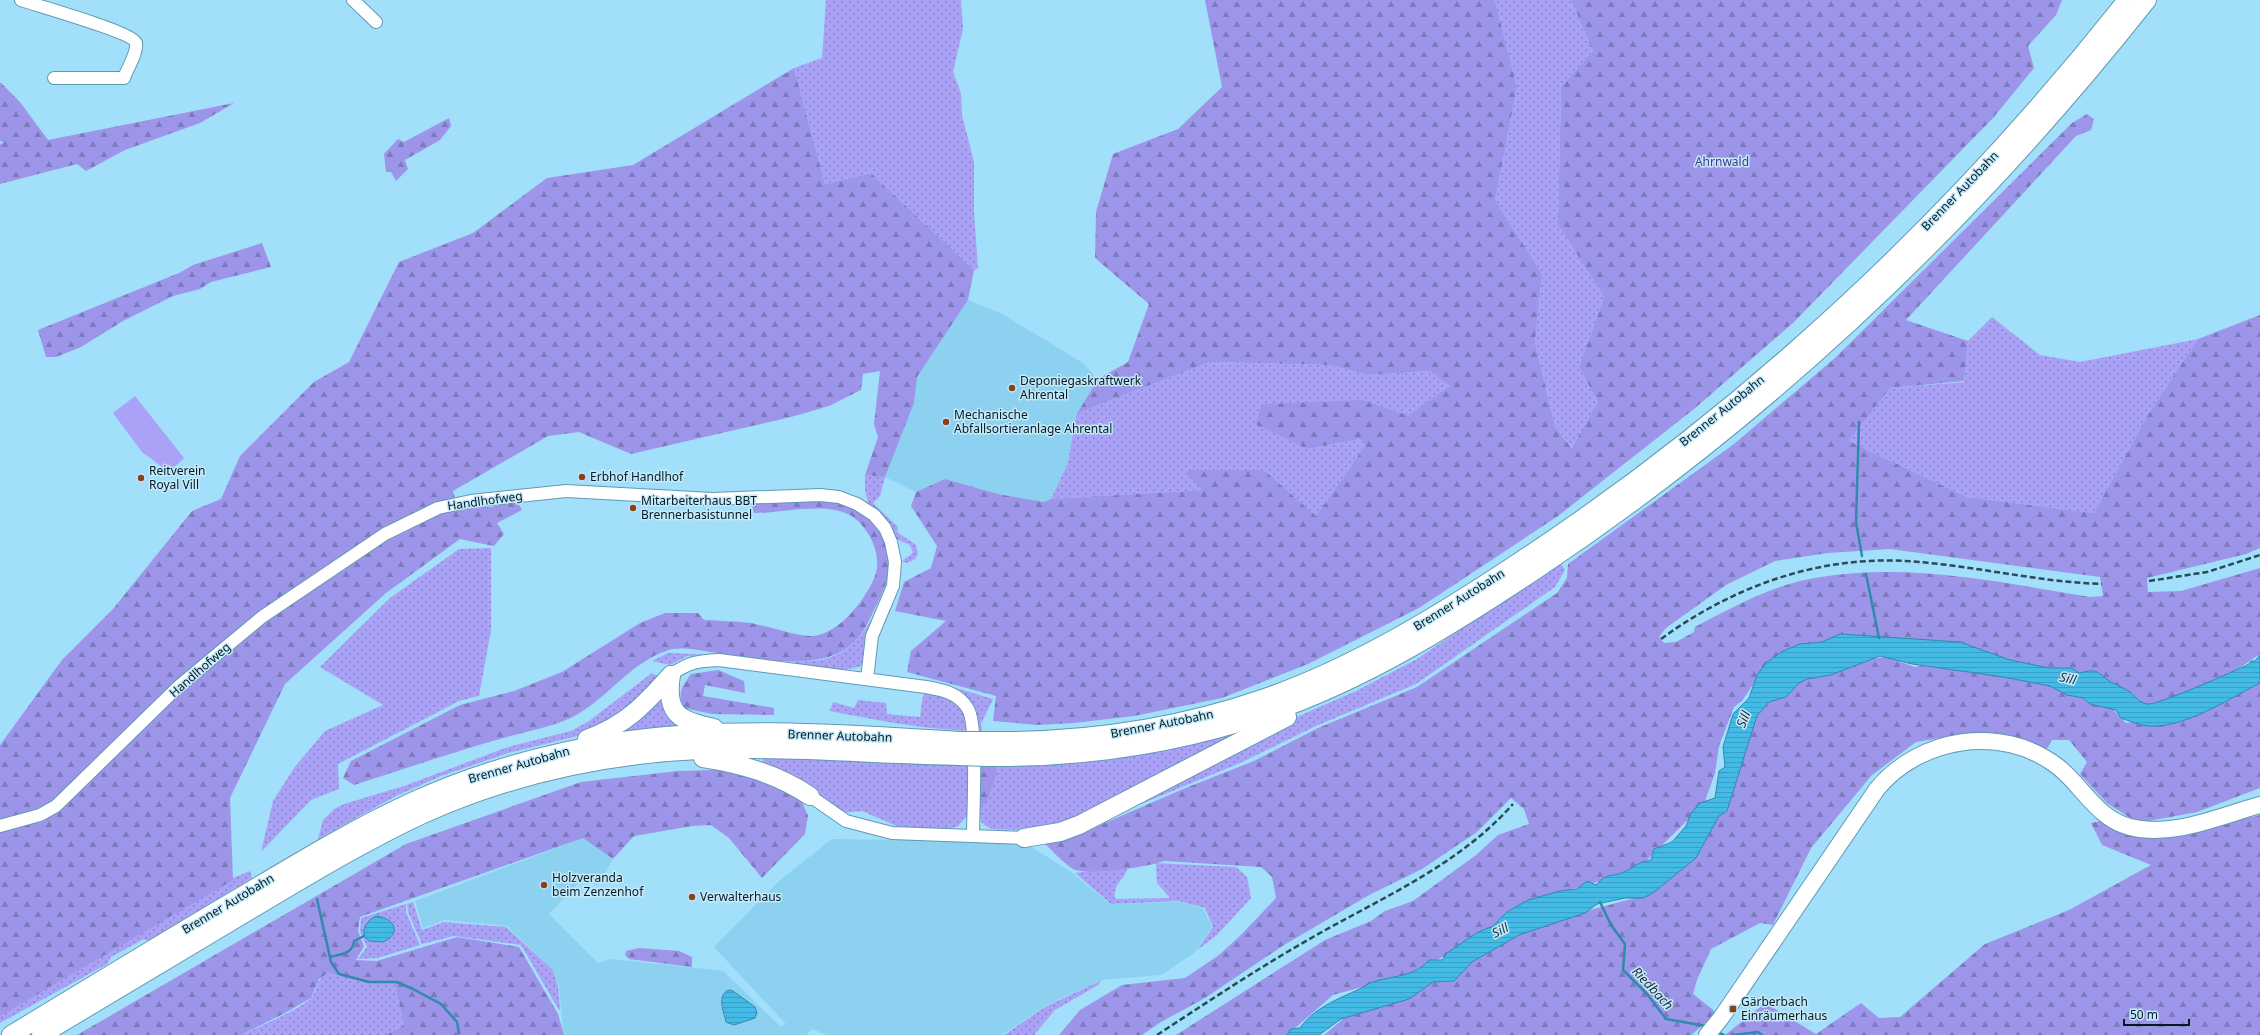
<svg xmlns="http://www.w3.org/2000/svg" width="2260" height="1035" viewBox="0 0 2260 1035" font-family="'Noto Sans',sans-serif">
	<defs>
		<pattern id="grass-dots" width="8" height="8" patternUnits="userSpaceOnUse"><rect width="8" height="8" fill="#a9a2f7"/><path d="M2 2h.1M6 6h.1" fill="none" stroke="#8783c8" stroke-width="1.8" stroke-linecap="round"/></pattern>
		<pattern id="forest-firs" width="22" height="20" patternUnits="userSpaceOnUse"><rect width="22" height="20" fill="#9c95e9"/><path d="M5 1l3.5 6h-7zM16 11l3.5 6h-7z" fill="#7d79bd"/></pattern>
		<pattern id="water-rules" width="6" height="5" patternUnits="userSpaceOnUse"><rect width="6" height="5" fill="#44bae7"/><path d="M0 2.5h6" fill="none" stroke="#3a9fc6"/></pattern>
	</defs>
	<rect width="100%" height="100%" fill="#a2dffa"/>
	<g fill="#8cd1ef">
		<polygon points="968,300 1000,313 1067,353 1083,363 1098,379 1076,415 1068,463 1051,499 1044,502 998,494 945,479 916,492 885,477 914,403 917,377"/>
		<polygon points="583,838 613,859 598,885 580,881 549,914 598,963 612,959 723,971 781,1027 786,1024 714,947 779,881 832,839 1024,842 1071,872 1110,904 1178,902 1203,908 1212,927 1194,953 1161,975 1101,980 1045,1006 1002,1035 828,1035 812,1029 806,1035 565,1035 563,1029 559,985 553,970 507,926 445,920 423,928 415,901"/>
	</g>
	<g fill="url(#grass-dots)">
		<polygon points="826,0 961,0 963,29 953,72 961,93 962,115 974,162 974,213 978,268 974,270 871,173 825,184 794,68 822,58"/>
		<polygon points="1495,0 1571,0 1593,51 1561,87 1558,223 1604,297 1579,367 1598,402 1573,448 1555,427 1535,342 1542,274 1495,200 1517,87"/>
		<polygon points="1992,317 2040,355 2080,362 2198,339 2147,416 2094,513 1967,497 1849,441 1890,388 1964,382 1968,341"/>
		<polygon points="1210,362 1331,365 1367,375 1430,371 1451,386 1408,415 1363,400 1308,449 1360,439 1365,446 1316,516 1264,470 1188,477 1205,490 1051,499 1068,463 1076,415 1088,409"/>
		<polygon points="865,475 885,477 880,496 873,503 898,527 897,532 916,545 918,554 915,559 907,563 902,561 913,553 910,545 892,537 869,506 865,490"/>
		<polygon points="491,548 491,630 479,696 459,701 338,764 339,789 311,800 261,852 273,801 294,768 325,731 383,705 320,667 390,598 459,549"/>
		<polygon points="1560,562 1565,570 1555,587 1416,684 1316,726 1240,763 1059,838 1025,834 1019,830 991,829 982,823 978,813 977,765 1292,719 1356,691 1417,659"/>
		<path d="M 881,604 L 861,666 C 840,674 817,668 795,665 L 795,662 C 845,662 858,643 881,604 Z"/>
		<polygon points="668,653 714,655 687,656 670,665 652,661"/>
		<polygon points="652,673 659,677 641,703 590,733 508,753 441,776 396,796 318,839 323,820 334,809 344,804 404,786 508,747 571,731 589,721"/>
		<path d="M 935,682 L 993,699 L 981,724 L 982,731 C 931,731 881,721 830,711 L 833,702 L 854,708 L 858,700 L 886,703 L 887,714 L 920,717 L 923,695 L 933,692 Z"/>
		<polygon points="666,686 691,727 601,738"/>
		<polygon points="764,755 969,766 967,816 958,826 946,830 914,830 899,827 862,811 841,813 762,767"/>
		<path d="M 1156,863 L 1236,867 L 1247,877 L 1251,898 L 1217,935 L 1197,950 L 1213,927 L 1205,908 L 1178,901 L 1111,904 L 1075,873 L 1127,866 C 1128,879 1113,880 1115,899 L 1170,898 L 1157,883 Z"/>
		<polygon points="250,871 252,878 148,941 144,939 111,957 107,964 0,1023 0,1012 233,878"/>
		<polygon points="413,902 422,930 444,922 506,927 553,970 558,986 560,1009 559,1010 521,945 454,936 422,944 408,912 407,904"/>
		<polygon points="406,904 406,912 420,945 378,958 358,959 367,947 360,932 361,918"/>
		<path d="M 328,973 L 364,981 L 394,981 L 404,1025 L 386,1035 L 241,1035 C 256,1028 301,1009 311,998 C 319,988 313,982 328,973 Z"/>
		<polygon points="1102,980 1098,985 1055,1010 1034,1035 1004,1035 1045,1007"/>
	</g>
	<g fill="url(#forest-firs)" fill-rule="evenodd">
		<polygon points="1205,0 1495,0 1517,87 1495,200 1542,274 1535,342 1555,427 1572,448 1598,402 1579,367 1604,297 1558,224 1561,87 1593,51 1571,0 2062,0 2056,15 2028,46 2034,68 1993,118 1794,322 1694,409 1558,516 1419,608 1308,664 1222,698 1134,716 1074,723 1037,725 993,721 996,696 907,672 911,651 946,621 895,611 904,582 931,568 937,546 911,506 916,492 945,479 998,494 1044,502 1051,499 1204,490 1188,477 1187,470 1264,470 1316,516 1365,446 1360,439 1308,449 1255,424 1262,404 1363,400 1408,415 1450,386 1430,371 1367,375 1331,365 1210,362 1088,409 1076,415 1098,379 1128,362 1149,304 1095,258 1096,212 1113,154 1178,129 1222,87"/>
		<polygon points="794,68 825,184 871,173 974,270 968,300 917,377 914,403 885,477 865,475 878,437 874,424 880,371 863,374 861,390 829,406 791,417 631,454 579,432 548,436 453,491 457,505 491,507 517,501 522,510 497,523 504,534 494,546 460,539 386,593 285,684 230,798 233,880 0,1016 0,745 62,660 113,609 192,511 221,499 240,456 314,382 349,362 399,262 473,233 547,178 633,165"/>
		<polygon points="0,82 20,102 48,140 234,103 200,123 125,150 86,171 77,164 0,184 0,144 4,143 0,141"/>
		<path d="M 2087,114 L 2094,119 L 2091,130 L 2076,136 L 1906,320 L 1968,341 L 1964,381 L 1890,388 L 1849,441 L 1967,497 L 2094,513 L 2147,416 L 2198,339 L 2260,315 L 2260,548 L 2246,554 L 2147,578 L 2148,592 L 2181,591 L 2260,568 L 2260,654 L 2223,679 L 2150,706 L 1942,642 L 1756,680 L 1742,701 L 1734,707 L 1719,746 L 1715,773 L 1704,804 L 1641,866 L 1625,874 L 1531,901 L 1457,950 L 1406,975 L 1333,995 L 1287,1035 L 1176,1035 L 1325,940 L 1371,921 L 1385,911 L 1413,901 L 1476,855 L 1498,835 L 1529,824 L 1524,809 L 1511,798 L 1477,832 L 1422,869 L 1371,894 L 1284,945 L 1205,998 L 1161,1022 L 1142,1035 L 1059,1035 L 1080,1010 L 1122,985 L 1185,978 L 1219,955 L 1241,935 L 1276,898 L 1272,877 L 1261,867 L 1164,861 C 1148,867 1087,876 1073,869 C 1063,863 1053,851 1045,844 L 1082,833 L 1183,789 L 1254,761 L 1318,728 L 1417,687 L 1557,593 L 1567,578 L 1568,564 L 1734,444 L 1835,358 L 2072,123 ZM 1890,549 L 2100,577 L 2103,596 L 2090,597 C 1999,582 1907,562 1815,578 C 1772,585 1733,607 1695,627 L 1694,632 L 1676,642 L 1664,643 L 1659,637 L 1666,628 L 1726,585 L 1775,561 L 1828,553 Z"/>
		<polygon points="449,118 451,126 440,140 405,160 408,169 396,181 391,172 386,172 384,154 398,139 404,142"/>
		<polygon points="262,243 271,267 211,282 200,289 173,296 123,321 81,347 56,357 46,357 38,330 179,273 193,265"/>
		<path d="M 829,500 C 851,505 870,513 881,534 C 894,560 889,582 876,606 C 870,618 865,631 856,640 C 824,676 751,657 710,652 C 697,650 678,646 666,651 C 631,663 610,695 578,714 C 559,726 519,733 496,740 C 448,754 401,770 354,785 L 343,778 L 351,761 L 460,705 L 514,691 L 562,672 L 640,623 L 665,613 L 698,613 L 704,620 C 719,621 735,621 750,623 C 768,626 795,636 812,636 C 839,635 868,597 876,573 C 882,551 866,523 848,514 C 824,502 781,513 754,513 L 751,502 Z"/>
		<polygon points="1886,657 1915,667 1944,662 2053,684 2111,707 2126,723 2188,714 2260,680 2260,788 2197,812 2138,823 2107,803 2080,774 2087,762 2069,740 2052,740 2046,750 2013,736 1971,733 1916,742 1872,775 1811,848 1773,925 1760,923 1711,949 1697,980 1693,994 1717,1013 1691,1035 1324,1035 1354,1010 1545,922 1650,894 1700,842 1751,716 1777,693 1835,663"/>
		<path d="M 718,670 L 744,681 L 745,693 L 705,685 L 703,696 L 774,708 L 774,715 L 712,714 L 684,708 C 677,692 682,687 691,674 Z"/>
		<polygon points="981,766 995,766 997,773 986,803 982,805 979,793"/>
		<polygon points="750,769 799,795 808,816 805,834 762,878 729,838 711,825 692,826 634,836 613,859 583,838 360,917 358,931 364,946 356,960 377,961 457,937 519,947 558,1014 564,1035 386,1035 404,1025 394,981 364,981 328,973 319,979 311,998 285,1013 241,1035 77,1035 406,844 581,782 678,771"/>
		<polygon points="2260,815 2260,1035 1725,1035 1765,1003 1816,1034 1861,1003 1879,1018 1900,1017 1985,944 2069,910 2151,865 2102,845 2091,823 2101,821 2123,832 2151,838"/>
		<polygon points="639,948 679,951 692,957 692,967 629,959 625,955 626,951"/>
	</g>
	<polygon fill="#a9a2f7" points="135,396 184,458 169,472 142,452 113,413"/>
	<g fill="url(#water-rules)" stroke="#308aad">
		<path d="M 1840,634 L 1960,642 L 2010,660 L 2049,668 L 2072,668 L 2079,673 C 2100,668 2095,672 2111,682 C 2117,685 2124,688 2130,692 C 2136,697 2138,702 2147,704 C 2156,706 2235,671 2249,664 L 2251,661 L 2255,661 L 2260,655 L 2260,683 C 2229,699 2183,729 2148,726 C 2139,725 2129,721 2121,718 L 2116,710 L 2090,704 L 2083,698 L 2067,695 L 2050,686 L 2003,677 L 1912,664 L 1880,656 L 1831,675 L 1807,679 L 1799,683 L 1786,697 L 1769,702 L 1757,716 L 1727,811 L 1719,816 L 1696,858 L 1653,893 L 1643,898 L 1625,898 L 1597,904 L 1585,913 L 1519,935 L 1472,962 L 1454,981 L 1433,982 L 1409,999 L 1341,1019 L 1319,1035 L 1287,1035 L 1291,1029 L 1300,1028 C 1312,1010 1335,1000 1353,992 C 1361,989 1368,983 1376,981 C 1394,976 1416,976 1429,960 L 1442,960 L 1447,953 L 1478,932 L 1493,926 L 1507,912 L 1528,900 L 1560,891 L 1577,889 L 1587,881 L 1596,885 C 1609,871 1611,878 1624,872 C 1636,866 1636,863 1651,860 L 1654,849 L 1672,842 L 1686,826 L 1691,813 L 1700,803 L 1715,798 L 1719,771 L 1725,767 L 1723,747 L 1733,714 L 1749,698 L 1757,675 L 1767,662 L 1783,651 L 1800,644 L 1822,642 Z"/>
		<path d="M 376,916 C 394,918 403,933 383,942 L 369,941 L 364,936 C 363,926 367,921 376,916 Z"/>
		<path d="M 729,990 L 733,991 L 755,1007 L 757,1013 L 755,1018 L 734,1025 L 726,1022 C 724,1012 716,995 729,990 Z"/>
	</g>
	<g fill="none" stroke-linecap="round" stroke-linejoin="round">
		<g stroke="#308aad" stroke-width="2.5">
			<polyline points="1859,422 1856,522 1862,556"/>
			<polyline points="1866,574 1879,638"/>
			<polyline points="317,899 331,962 339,974 369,982 397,982 413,989 441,1004 457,1022 459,1033"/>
			<polyline points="1600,902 1611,925 1625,944 1623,970 1647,994 1666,1019 1706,1026"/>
			<path d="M 330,957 C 341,954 353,954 354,941 L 364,936"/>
			<polyline points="1717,1032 1724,1035"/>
			<polyline points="1733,1035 1758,1032 1762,1035"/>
		</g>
		<defs>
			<g id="minor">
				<path d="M 21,0 C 38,6 132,32 136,43 C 138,52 127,69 124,78 L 54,78"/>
				<polyline points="353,0 376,22"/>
				<path d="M 671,675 C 688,662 698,661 719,660 L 926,687 C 943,690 959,693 968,709 C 978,725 973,812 973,835"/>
				<polyline points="810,796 846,821 892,833 1024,838"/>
				<polyline points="0,826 40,815 56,806 179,686 262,617 385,534 438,508 471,501 566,491 712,499 820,495 839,497 857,504 874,515 885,528 891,542 895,562 893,586 872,636 867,679"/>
			</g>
			<path id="major" d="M 1707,1035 L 1721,1018 L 1877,789 C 1920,737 2002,724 2057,766 C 2083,786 2096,818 2130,827 C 2172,838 2220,816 2260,805"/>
			<g id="highway">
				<path d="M 671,675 C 665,714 679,721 714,728"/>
				<path d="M 587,739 C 626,725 644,705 671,675"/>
				<path d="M 988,741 C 1082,742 1176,729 1265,698 C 1356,666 1439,615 1519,562 C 1750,410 1956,217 2127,0"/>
				<path d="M 987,757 C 1083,758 1179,744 1269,713 C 1365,680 1451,626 1534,571 C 1768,415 1973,220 2147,0"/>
				<path d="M 703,758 C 742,764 777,774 810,796"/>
				<polyline points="1024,838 1060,832 1079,825 1287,717"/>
				<path d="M 11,1035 C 84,991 157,946 230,903 C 291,867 350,830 414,801 C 478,772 547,753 616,742 C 728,725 845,734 959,741"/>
				<path d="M 41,1035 C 109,994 177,953 245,913 C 304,878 361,843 423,814 C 490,784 564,764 638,755 C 745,742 852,754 960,756"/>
			</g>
		</defs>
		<use href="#minor" stroke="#5f9ab3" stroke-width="14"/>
		<use href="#major" stroke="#5f9ab3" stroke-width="18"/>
		<use href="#highway" stroke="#5f9ab3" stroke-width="20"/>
		<use href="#minor" stroke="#fff" stroke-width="12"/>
		<use href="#major" stroke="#fff" stroke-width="16"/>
		<use href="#highway" stroke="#fff" stroke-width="18"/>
		<g stroke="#294a58" stroke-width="2.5" stroke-dasharray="6 3" stroke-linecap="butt">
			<polyline points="2149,581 2207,572 2260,555"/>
			<path d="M 1661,639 C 1736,584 1826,553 1919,562 C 1980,567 2040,582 2102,584"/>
			<path d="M 1157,1035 C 1209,1001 1260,967 1313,937 C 1383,897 1459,865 1513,804"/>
		</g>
		<defs>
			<g id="highway-bridge">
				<polyline points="959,741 988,741"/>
				<polyline points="960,756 987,757"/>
			</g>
		</defs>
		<use href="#highway-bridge" stroke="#5f9ab3" stroke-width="20" stroke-linecap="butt"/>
		<use href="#highway-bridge" stroke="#fff" stroke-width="18"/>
	</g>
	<g fill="#88421b" stroke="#c5e9f9" stroke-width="1.5">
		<circle cx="1012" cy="388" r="4"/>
		<circle cx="946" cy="422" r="4"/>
		<circle cx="582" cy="477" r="4"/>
		<circle cx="141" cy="478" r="4"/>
		<circle cx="633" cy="508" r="4"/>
		<circle cx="544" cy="885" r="4"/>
		<circle cx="692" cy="897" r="4"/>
		<rect x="1729" y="1005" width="8" height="8" rx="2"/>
	</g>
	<g text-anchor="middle" stroke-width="3" stroke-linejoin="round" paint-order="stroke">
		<g font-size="12" fill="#463393" stroke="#c5e9f9">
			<text x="1722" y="166">Ahrnwald</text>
		</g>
		<g font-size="12" fill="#031b25" stroke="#c5e9f9">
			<text transform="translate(1960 191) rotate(-46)" y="4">Brenner Autobahn</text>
			<text transform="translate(1722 411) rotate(-39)" y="4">Brenner Autobahn</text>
			<text transform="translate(485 501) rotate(-8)" y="4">Handlhofweg</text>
			<text transform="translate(1459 600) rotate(-32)" y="4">Brenner Autobahn</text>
			<text transform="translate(200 670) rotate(-41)" y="4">Handlhofweg</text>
			<text transform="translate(1162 724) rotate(-11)" y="4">Brenner Autobahn</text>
			<text transform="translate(840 736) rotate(2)" y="4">Brenner Autobahn</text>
			<text transform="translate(519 765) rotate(-16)" y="4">Brenner Autobahn</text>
			<text transform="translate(228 904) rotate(-31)" y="4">Brenner Autobahn</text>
		</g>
		<g font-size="12" fill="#031b25" stroke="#c5e9f9" text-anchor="start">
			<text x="1020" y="385">Deponiegaskraftwerk<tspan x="1020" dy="14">Ahrental</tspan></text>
			<text x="954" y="419">Mechanische<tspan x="954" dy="14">Abfallsortieranlage Ahrental</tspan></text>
			<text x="149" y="475">Reitverein<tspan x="149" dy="14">Royal Vill</tspan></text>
			<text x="590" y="481">Erbhof Handlhof</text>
			<text x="641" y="505">Mitarbeiterhaus BBT<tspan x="641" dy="14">Brennerbasistunnel</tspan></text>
			<text x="552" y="882">Holzveranda<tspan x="552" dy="14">beim Zenzenhof</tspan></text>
			<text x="700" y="901">Verwalterhaus</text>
			<text x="1741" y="1006">Gärberbach<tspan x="1741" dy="14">Einräumerhaus</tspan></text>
		</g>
		<g font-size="13" font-style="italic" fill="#1d313a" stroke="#c5e9f9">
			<text transform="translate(2068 678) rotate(13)" y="5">Sill</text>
			<text transform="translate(1743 719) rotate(-68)" y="5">Sill</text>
			<text transform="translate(1500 930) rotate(-27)" y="5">Sill</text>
			<text transform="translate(1653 988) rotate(47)" y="5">Riedbach</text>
		</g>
	</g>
	<path d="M2124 1019v6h65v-6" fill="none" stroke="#031b25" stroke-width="2"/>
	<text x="2130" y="1019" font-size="12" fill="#031b25" stroke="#c5e9f9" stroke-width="3" paint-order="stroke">50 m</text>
</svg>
